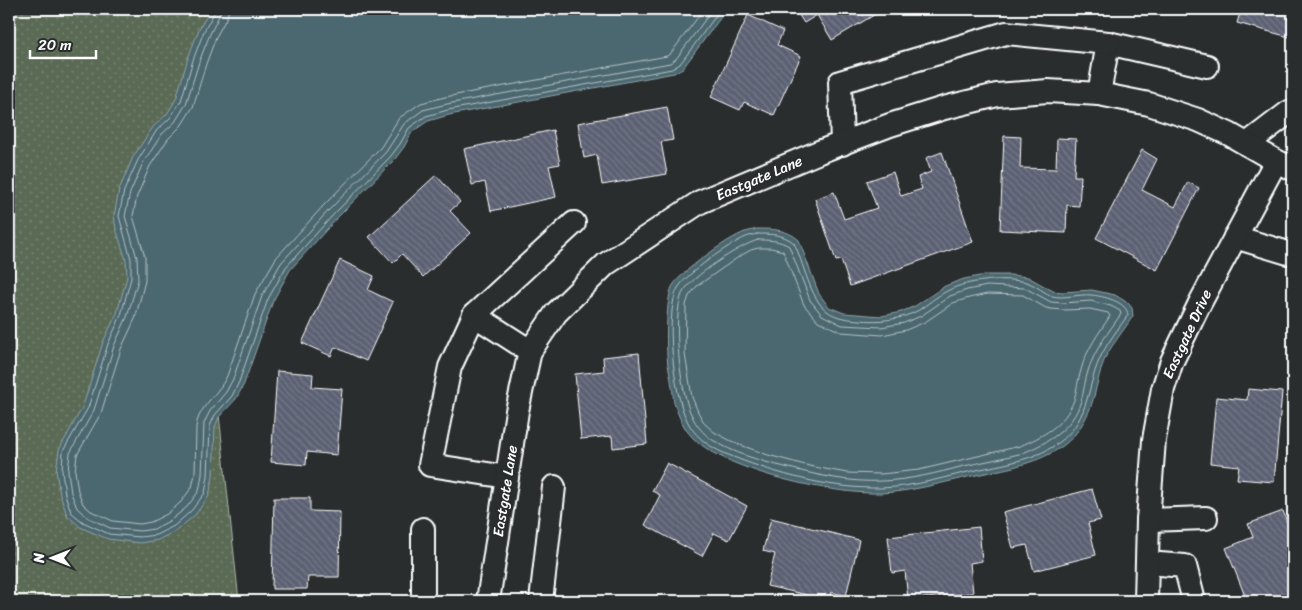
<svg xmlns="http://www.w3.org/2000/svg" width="1302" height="610" viewBox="0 0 1302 610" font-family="Sriracha,sans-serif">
	<defs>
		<pattern id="grass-dots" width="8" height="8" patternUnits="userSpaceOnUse" patternTransform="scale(1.25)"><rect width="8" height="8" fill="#5a6b55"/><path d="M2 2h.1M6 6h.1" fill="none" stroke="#73816e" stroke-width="1.8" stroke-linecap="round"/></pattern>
		<pattern id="building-back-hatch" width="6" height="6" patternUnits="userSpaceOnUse" patternTransform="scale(1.25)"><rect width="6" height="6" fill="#5c6173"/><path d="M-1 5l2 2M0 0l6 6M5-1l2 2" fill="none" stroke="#747988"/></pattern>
	</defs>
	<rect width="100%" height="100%" fill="#2a2d2e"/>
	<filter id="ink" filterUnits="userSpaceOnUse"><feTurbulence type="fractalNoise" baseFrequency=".02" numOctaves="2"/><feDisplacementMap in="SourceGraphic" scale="10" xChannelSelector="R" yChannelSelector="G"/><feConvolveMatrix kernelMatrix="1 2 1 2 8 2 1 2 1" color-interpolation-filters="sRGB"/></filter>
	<g filter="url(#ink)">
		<polygon fill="url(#grass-dots)" stroke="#acb5aa" points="9,9 435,9 212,349 239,601 9,601"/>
		<g fill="#4b676f" stroke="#93a4a9">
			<polygon points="211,9 727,9 683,68 674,73 449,115 428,121 412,132 404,147 395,159 337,218 290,270 273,301 244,384 236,399 219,417 215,427 213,476 209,496 195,515 177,530 158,540 140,543 108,539 80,527 67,515 60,495 56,471 59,450 83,406 103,342 117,313 127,277 126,260 116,229 114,216 119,190 133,157 153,127 167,114 176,99 188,58 199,29"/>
			<path d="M 757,229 C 772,229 787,229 799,240 L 819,294 L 829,307 L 844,313 L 882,316 L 901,312 L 915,306 L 945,286 L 964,279 L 985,275 L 1010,275 L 1028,277 L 1053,291 L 1063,292 L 1092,290 L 1115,295 L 1128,303 L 1132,308 L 1133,316 C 1124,330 1114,342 1106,356 C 1098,374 1097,389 1091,406 C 1086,420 1076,436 1064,445 C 1040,463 1009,468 981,474 C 948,481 916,491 882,493 C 834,495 728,472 693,438 C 684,429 678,415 674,403 C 673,397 673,392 672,387 C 671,376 667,366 667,355 C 666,339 666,301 672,287 C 680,272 728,238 745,232 C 749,231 753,230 757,229 Z"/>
		</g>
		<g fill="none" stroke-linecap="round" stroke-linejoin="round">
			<g stroke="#b7c2c5" stroke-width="1">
				<polyline points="215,9 214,13 204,31 193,60 181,101 170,118 157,130 138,160 124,191 119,216 131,259 131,278 121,315 108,344 88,408 63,451 62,471 65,494 71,512 83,522 109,534 140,537 156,535 174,526 191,511 205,493 208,476 210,426 215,415 232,396 239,382 268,299 286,267 334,214 391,156 400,144 409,128 426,116 448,110 672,69 680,64 721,9"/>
				<polyline points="221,9 220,14 210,34 199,62 186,104 175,122 162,134 143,163 130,193 125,216 137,258 138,280 127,317 114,346 94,410 70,453 68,471 71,493 77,508 87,517 110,528 140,531 154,529 171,520 187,507 199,491 202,475 204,423 210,411 226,392 233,379 262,296 281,263 329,210 386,152 404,124 423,110 447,104 670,63 676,59 713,9"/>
				<path d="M 229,9 L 227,17 L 216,37 L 206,64 L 193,107 L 181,126 L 168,139 L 150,166 L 137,196 L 133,216 L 145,257 L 145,281 L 135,319 L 121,349 L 101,413 L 77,455 L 75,471 L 78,491 L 83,504 L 91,511 L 113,521 L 140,524 L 151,522 L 167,514 L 181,502 L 192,487 L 195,474 L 196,427 C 198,411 209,402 218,390 C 222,386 224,381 227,376 L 255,294 L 276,258 L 324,205 L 381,147 L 399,118 L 421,103 L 445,97 L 667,56 L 671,53 L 704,9"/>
				<path d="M 757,234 C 770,234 784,234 794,243 C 803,261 810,299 827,311 C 836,318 848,319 859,320 C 879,322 901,320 919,310 C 928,304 937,296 947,291 C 958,285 972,282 984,281 C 995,279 1019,279 1029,283 C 1037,286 1044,293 1052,296 C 1064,299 1078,294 1091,295 C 1102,296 1127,301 1128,315 C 1119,328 1109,340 1102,354 C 1086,385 1091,417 1061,441 C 1038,459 1008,463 981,469 C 948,476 915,487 881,488 C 835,489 787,477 744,461 C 731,456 716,451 705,442 C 697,436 690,428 686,418 C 674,395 664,311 678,288 C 687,273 729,244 746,237 C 749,236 753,235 757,234 Z"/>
				<path d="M 758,240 C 769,240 779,240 789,246 L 810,300 L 822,315 L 842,325 L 881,327 L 904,323 L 921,316 L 950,296 L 967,290 L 987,286 L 1025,288 L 1051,302 L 1062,303 L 1091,301 L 1111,306 L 1120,311 L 1121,314 C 1108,333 1095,349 1088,371 C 1085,380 1084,391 1081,401 C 1072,430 1048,442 1023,453 C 1003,458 983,462 964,466 C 937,473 910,480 882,481 C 849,483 817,475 785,467 C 760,461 733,453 711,439 C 703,433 696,425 692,416 C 680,394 672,317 682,294 C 690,277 740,245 758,240 Z"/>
				<path d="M 759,248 L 771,248 L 783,251 L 804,305 L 818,321 L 841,332 L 882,335 L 906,330 L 925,322 L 953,303 L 969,298 L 987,294 L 1023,295 L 1046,308 L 1051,309 L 1064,310 L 1090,309 L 1108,313 L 1110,316 C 1099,333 1086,350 1081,370 C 1078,379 1077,390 1074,400 C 1065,425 1043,436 1020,446 L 919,470 L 881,474 L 847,473 L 809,466 L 768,455 L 735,443 L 714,432 L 705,424 L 698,412 L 692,397 L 685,354 L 686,305 L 689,296 L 697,286 L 740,256 L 751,250 Z"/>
			</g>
		</g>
		<g fill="url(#building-back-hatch)" stroke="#fff">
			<polygon points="795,9 884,9 832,40 817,15 804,23"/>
			<polygon points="1241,9 1293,9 1293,38 1237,23"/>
			<polygon points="748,15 783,31 777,45 801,56 774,115 744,102 740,110 711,97"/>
			<polygon points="667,107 673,140 661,142 667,174 602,185 597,155 584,158 578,123"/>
			<polygon points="553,130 560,164 549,166 556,197 491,211 485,182 472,185 464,149"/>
			<polygon points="1004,136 1021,137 1020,168 1056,169 1057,138 1076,139 1074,176 1081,176 1079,206 1067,205 1066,233 1000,230"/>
			<polygon points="1142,150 1157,159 1142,190 1175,207 1188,182 1199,188 1157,270 1096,238"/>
			<polygon points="942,152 973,242 850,286 841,260 836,261 815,199 834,192 844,219 877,208 867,181 893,172 901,196 922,189 918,177 931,172 926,158"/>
			<polygon points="436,175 460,202 450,211 471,233 423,277 402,254 393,263 369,237"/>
			<polygon points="340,260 374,276 368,290 393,302 366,361 335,347 331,356 302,343"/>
			<polygon points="639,353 647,444 613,448 612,436 581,439 575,374 604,371 603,357"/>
			<polygon points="277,371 313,374 312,387 342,389 337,455 307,452 306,465 271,462"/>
			<polygon points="1248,389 1282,392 1274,482 1237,479 1239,466 1210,463 1216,397 1247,400"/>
			<polygon points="667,463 747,506 729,540 714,533 702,556 645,525 660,495 652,491"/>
			<polygon points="1092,489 1101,520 1088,523 1096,555 1034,571 1027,545 1013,548 1003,512"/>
			<polygon points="274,498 310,498 310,511 340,512 339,577 308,577 307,589 272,589"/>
			<polygon points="1283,511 1293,538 1293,601 1281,601 1279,597 1269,601 1247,601 1226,548 1253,537 1248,524"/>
			<polygon points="771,518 859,540 846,596 831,592 829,600 767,586 775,554 763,551"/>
			<polygon points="979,527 982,561 970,563 973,593 908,600 905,571 892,573 888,537"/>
		</g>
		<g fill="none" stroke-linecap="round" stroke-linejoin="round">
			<defs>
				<g id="minor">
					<polyline points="1099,94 1108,43 1207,66"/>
					<polyline points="842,144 840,82 1006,33 1108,43"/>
					<polyline points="1247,144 1289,112 1293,113"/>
					<polyline points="1235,237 1288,253 1293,252"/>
					<polyline points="474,315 450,367 430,465 507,477"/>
					<polyline points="530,351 474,315 574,223"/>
					<polyline points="1148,520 1206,518"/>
					<polyline points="1147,563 1185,566 1194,601"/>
					<polyline points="423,601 423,529"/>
					<polyline points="488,601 517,411 530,351 556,313 606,264 700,202 819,152 890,125 944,108 997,95 1048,91 1099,94 1149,104 1198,120 1229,134 1276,161 1293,169"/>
					<polyline points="541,601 554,487"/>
					<polyline points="1146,601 1148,520 1154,440 1163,389 1172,361 1200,303 1276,161"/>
				</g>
			</defs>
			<use href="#minor" stroke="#fff" stroke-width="26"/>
			<use href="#minor" stroke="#2a2d2e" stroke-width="22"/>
		</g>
	</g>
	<g text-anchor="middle" stroke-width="5" stroke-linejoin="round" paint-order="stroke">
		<g font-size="15" fill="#fff" stroke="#2a2d2e">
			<text transform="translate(759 178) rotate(-23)" y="5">Eastgate Lane</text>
			<text transform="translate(1187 334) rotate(-65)" y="5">Eastgate Drive</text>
			<text transform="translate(505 491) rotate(-81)" y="5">Eastgate Lane</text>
		</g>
	</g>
	<rect width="1302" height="610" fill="none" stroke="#2a2d2e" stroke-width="30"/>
	<rect x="15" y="15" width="1272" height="580" fill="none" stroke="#fff" stroke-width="2" filter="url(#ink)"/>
	<g transform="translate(52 558) rotate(270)" stroke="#2a2d2e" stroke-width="4" paint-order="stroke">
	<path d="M0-4L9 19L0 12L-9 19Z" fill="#ffffff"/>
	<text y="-8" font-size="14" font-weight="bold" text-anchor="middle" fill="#ffffff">N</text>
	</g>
	<path d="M30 50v8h66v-8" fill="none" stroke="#ffffff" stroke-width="2.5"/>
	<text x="38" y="50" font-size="15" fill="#ffffff" stroke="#2a2d2e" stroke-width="4" paint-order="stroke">20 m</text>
</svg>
